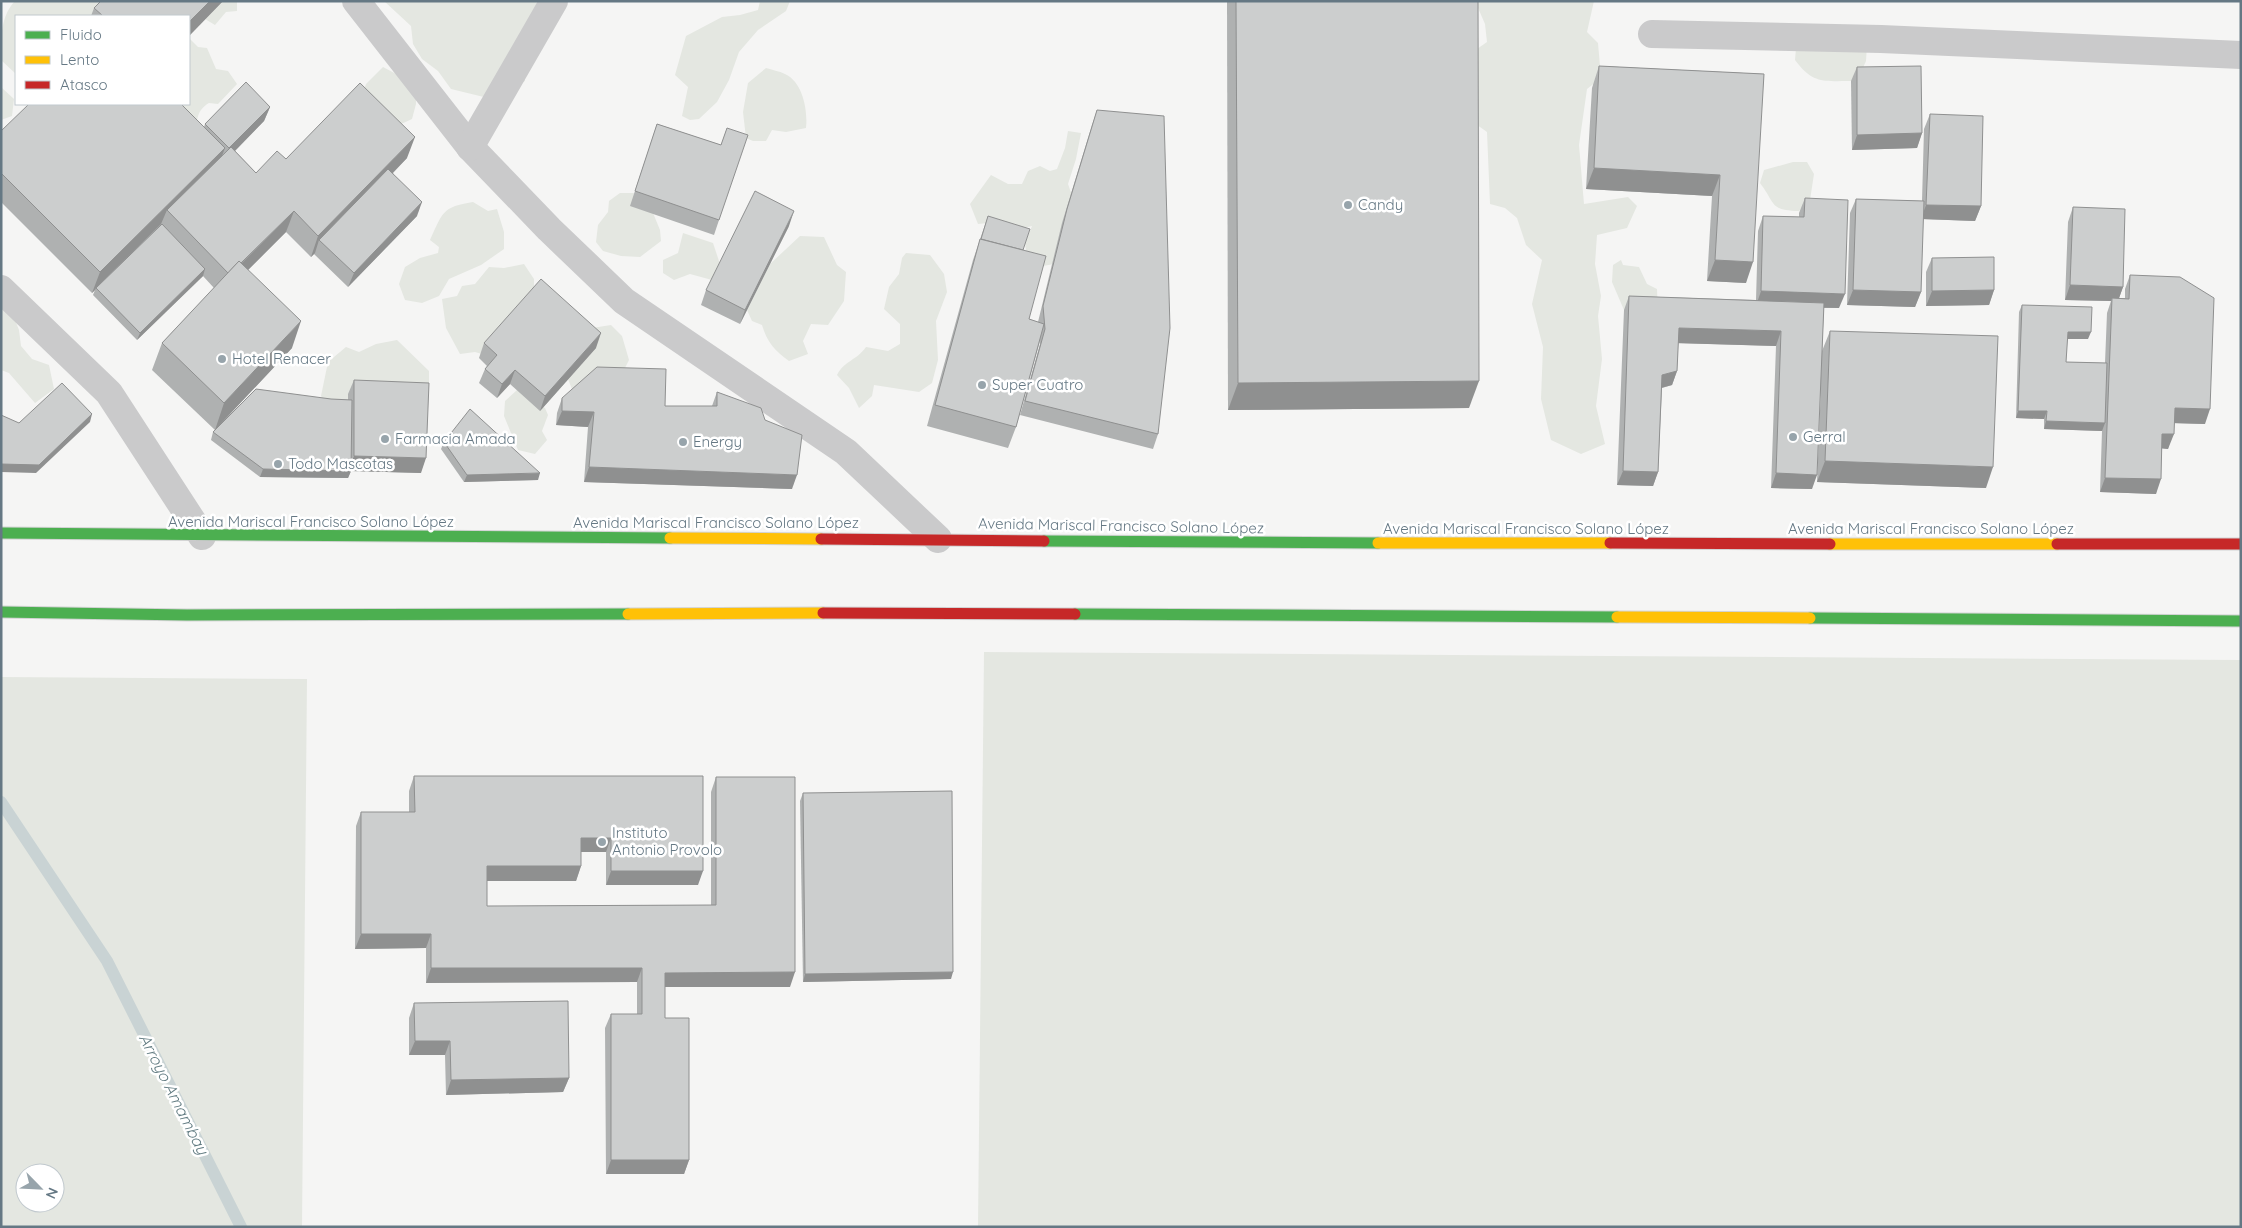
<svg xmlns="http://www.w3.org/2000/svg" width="2242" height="1228" viewBox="0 0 2242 1228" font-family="Quicksand,sans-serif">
	<rect width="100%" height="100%" fill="#f5f5f4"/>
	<g fill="#e4e7e1" fill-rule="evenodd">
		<path d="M 15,1 L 99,1 L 99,3 L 97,16 L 16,16 L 16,74 L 1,60 C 1,39 0,17 15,1 Z"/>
		<polygon points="223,1 237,1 237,11 226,12 215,25 205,19"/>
		<polygon points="384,1 546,1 522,51 525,81 492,99 451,89 438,71 422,59 413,44 411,26"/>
		<polygon points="760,1 790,1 786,11 758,30 739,52 729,80 717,102 699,119 690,120 682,116 688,87 675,75 686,36 722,17 740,15 758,10"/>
		<polygon points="1475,1 1594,1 1587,32 1598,43 1601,78 1587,89 1579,145 1584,204 1628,197 1637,206 1627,228 1597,235 1595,264 1601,296 1598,316 1602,359 1596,406 1605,444 1581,454 1551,440 1541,399 1543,347 1532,304 1542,260 1526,245 1517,218 1505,208 1490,204 1487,132 1452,107 1477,49 1487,42 1485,24"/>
		<path d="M 190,39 L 198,47 L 207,48 L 216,69 L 228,71 L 237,84 L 218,104 L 209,103 C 197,110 197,119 196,132 L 165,104 L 189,104 Z"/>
		<path d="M 1867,45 L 1866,61 L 1857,81 C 1827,80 1815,87 1795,60 L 1796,48 Z"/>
		<polygon points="383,67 400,76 416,89 416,104 412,119 399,125 362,95 366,84"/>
		<path d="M 766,68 C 772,70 779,71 785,74 C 803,82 808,111 806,128 L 786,132 L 772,130 L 766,141 L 753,141 L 746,138 L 743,112 L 748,83 Z"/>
		<polygon points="1,87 14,99 12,116 1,120"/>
		<polygon points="1068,131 1081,133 1076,159 1068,184 1075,204 1059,263 1038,267 1028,266 1025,243 1032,226 1016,230 998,222 978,224 970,204 991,175 1008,184 1022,184 1028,171 1040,166 1050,171 1057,169 1065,148"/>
		<path d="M 1793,162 L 1807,162 L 1814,174 L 1810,200 L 1799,211 C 1769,210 1776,204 1760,183 L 1764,170 Z"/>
		<polygon points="620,193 634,193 640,206 653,213 660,230 661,241 640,257 621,256 603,251 596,242 598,225 608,212 609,201"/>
		<path d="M 473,202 L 488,211 L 497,209 L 504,232 L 504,249 L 481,265 L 449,279 L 439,296 L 422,303 L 405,300 L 399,284 L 405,267 L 420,258 L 438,253 L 439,247 L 430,240 C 443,212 442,207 473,202 Z"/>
		<polygon points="683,233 713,243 720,264 712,280 690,274 674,280 663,273 663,260 678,253"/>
		<path d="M 800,236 L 824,237 L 837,265 L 846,272 L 844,301 L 828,325 L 811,324 L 803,341 L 808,354 L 789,361 C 775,351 767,342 762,325 L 752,321 L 747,310 L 770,264 Z"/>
		<path d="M 906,253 L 930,255 L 944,274 L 947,292 L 936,321 L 938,360 L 932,383 L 919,392 L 874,385 L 872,396 L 859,408 L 849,388 L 837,375 C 845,360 856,361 866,347 L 888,351 L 900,344 L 900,324 L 884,309 L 889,287 L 899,274 L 902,258 Z"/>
		<polygon points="1621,260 1623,265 1639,267 1647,284 1657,289 1658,312 1624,310 1612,282 1613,265"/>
		<polygon points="524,264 534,279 534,296 482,354 475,352 460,354 446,328 442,299 457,296 462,286 475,284 489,267 504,268"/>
		<polygon points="1,306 13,315 19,330 21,346 32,359 49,365 54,389 35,403 9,373 1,370"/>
		<polygon points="611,325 622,336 629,360 618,382 575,397 568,379 596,348 592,328"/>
		<polygon points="397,340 429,371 429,388 424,398 349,407 329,407 321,396 328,362 346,347 359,352 376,344"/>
		<polygon points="517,390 545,408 548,415 542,431 547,440 535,454 518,450 504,416 505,401"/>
		<polygon points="984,652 2241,660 2241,1227 978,1227"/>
		<path d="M 1,677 L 307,679 L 302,1227 L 1,1227 ZM 25,1173 L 55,1173 L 55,1203 L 25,1203 Z"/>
	</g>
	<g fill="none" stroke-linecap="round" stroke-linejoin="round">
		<polyline stroke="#c9d3d4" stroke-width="12" points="1,802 107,961 241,1227"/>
		<defs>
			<g id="fast">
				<polyline points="1,533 670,538"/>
				<polyline points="1044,541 1378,543"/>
				<polyline points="1,612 187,615 628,614"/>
				<polyline points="1075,614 1617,617"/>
				<polyline points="1810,618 2241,621"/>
			</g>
			<g id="slow">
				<polyline points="670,538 821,539"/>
				<polyline points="1378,543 1610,543"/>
				<polyline points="1830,544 2057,544"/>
				<polyline points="628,614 823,613"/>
				<polyline points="1617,617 1810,618"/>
			</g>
			<g id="jam">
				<polyline points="821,539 1044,541"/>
				<polyline points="1610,543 1830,544"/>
				<polyline points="2057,544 2241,544"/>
				<polyline points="823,613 1075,614"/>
			</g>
		</defs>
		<use href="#fast" stroke="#d2d3d3" stroke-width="13"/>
		<use href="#slow" stroke="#d2d3d3" stroke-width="13"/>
		<use href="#jam" stroke="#d2d3d3" stroke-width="13"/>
		<g stroke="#cacacb" stroke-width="28">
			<polyline points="356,1 470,147 549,229 624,301 846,452 938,539"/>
			<polyline points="1652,34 1881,39 2241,55"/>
			<polyline points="470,147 554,1"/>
			<polyline points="1,289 109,393 202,536"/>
		</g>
		<use href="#fast" stroke="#4caf50" stroke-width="11"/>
		<use href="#slow" stroke="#ffc107" stroke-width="11"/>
		<use href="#jam" stroke="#c62828" stroke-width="11"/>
	</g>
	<g fill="#afb1b1">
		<polygon points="101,1 223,1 189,36 189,16 91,16 94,8"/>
		<polygon points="1227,1 1478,1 1469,408 1228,410"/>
		<polygon points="1599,66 1764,74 1746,283 1707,281 1712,196 1586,189 1592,88"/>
		<polygon points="1857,67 1922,133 1917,148 1852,150 1851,81"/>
		<polygon points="270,107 264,121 235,151 256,173 286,159 407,158 393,173 417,216 348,287 314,254 315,253 311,257 286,232 248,270 292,348 215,430 152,370 162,343 214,288 203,276 137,340 93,295 95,290 92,293 1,202 1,129 2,130 204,127 205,124"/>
		<polygon points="1097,110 1158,434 1153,449 1020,415 1040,344 1040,341 1016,427 1008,448 927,426 973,260 988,216 1023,250 1029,319 1038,322 1062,223 1092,125"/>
		<polygon points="1930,114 1981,206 1975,221 1923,219 1921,292 1915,307 1847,305 1850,213 1856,199 1922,201 1924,129"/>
		<polygon points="657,124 721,145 727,128 719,220 714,235 630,206"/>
		<polygon points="1805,198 1839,308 1824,308 1822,351 1830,331 1986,488 1817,482 1821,387 1812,489 1771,488 1776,346 1678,343 1677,371 1672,385 1662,388 1658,472 1653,486 1617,485 1624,310 1629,296 1756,300 1758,231 1763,216 1799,217 1799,213"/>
		<polygon points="2073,207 2123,287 2119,298 2125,298 2125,289 2130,275 2205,424 2174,423 2168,449 2162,448 2156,494 2100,492 2102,431 2044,429 2044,419 2016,418 2019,312 2022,305 2088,339 2067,339 2066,362 2105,363 2107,313 2111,301 2065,300 2068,222"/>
		<polygon points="789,226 740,324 701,305 706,290"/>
		<polygon points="1932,258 1994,290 1989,305 1926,306 1926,272"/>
		<polygon points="484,343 596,348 540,411 510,384 497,398 479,383 485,369 487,366 479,358"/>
		<polygon points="354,380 421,473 351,471 348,478 260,477 211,440 213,432 331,399 348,400 348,394"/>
		<polygon points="717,392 765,420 792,489 584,482 588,427 556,425 557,413 562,398 665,406 712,406"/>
		<polygon points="444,442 538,480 464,482 441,449"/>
		<polygon points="414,776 703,776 698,885 606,885 606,852 581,852 581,866 576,881 487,881 487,906 711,905 711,792 716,777 790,987 665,987 665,1018 689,1160 684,1174 606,1174 605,1028 611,1014 637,1014 637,982 426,983 426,948 355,949 356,826 361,812 409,812 409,791"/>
		<polygon points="803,793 951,979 803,982 800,801"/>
		<polygon points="414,1003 569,1078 563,1092 446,1095 445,1055 409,1055 409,1018"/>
	</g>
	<g fill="#8f9090">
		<polygon points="210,1 223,1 189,36 189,22"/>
		<polygon points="270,107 264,121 224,162 229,148"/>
		<polygon points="1922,133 1917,148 1852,150 1857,135"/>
		<polygon points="415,137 407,158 324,244 319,240 315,253 311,257 318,236"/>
		<polygon points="225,148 217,169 167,210 161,224 96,288 95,290 92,293 100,272"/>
		<polygon points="1594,168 1720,175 1712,196 1586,189"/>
		<polygon points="422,202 417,216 348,287 354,273"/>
		<polygon points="1926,205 1981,206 1975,221 1921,219"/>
		<polygon points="294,211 286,232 222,296 230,275"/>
		<polygon points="794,211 789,226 740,324 745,310"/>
		<polygon points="1715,260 1753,262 1746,283 1707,281"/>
		<polygon points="205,269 203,276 137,340 140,333"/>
		<polygon points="2070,285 2123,287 2118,301 2112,298 2111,301 2065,300"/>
		<polygon points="1853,290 1921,292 1915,307 1847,305"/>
		<polygon points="1994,290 1989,305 1926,306 1932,291"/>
		<polygon points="1761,291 1845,294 1839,308 1756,306"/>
		<polygon points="301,321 292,348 215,430 224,403"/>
		<polygon points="1679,328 1781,331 1776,346 1673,343"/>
		<polygon points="2068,332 2091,332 2088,339 2065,339"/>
		<polygon points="601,333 596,348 540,411 545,396"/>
		<polygon points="515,370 510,384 497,398 502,384"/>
		<polygon points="1677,371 1672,385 1657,389 1662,375"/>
		<polygon points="1479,381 1469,408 1228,410 1238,383"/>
		<polygon points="2175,408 2210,409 2205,424 2170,423"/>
		<polygon points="562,411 594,412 588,427 556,425"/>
		<polygon points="2018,411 2047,411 2044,419 2016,418"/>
		<polygon points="92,414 90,422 36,473 1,472 1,464"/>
		<polygon points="2046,421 2105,423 2102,431 2044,429"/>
		<polygon points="2162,434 2174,434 2168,449 2157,448"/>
		<polygon points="354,456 426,458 421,473 351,471 348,478 260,477 263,469 348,471"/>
		<polygon points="1825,461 1993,467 1986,488 1817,482"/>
		<polygon points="589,467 797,475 792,489 584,482"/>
		<polygon points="1623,471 1658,472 1653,486 1617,485"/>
		<polygon points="540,473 538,480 464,482 467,475"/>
		<polygon points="1776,473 1817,475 1812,489 1771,488"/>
		<polygon points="2105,478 2161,479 2156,494 2100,492"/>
		<polygon points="581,838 611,838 606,852 576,852"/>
		<polygon points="487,866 581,866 576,881 482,881"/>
		<polygon points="611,871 703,871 698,885 606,885"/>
		<polygon points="361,934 431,934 426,948 355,949"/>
		<polygon points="431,968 642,968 637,982 426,983"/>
		<polygon points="795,972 790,987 660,987 665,973"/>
		<polygon points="953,972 951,979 803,982 805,974"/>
		<polygon points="415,1041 450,1041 445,1055 409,1055"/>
		<polygon points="569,1078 563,1092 446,1095 451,1080"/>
		<polygon points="611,1160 689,1160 684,1174 606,1174"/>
	</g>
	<g fill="#cccece" stroke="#8f9090">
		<polygon points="101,1 210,1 189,22 189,16 103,16 94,8"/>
		<polygon points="1236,1 1478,1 1479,381 1238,383"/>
		<polygon points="1599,66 1764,74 1753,262 1715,260 1720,175 1594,168"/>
		<polygon points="1921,66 1922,133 1857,135 1857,67"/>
		<polygon points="246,82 270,107 229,148 205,124"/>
		<polygon points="360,83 415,137 318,236 294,211 241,263 239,261 228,273 167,210 231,147 256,173 277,151 286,159"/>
		<polygon points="29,104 181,104 225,148 100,272 1,173 1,131"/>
		<polygon points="1097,110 1164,116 1170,328 1158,434 1025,401 1045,329 1043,306 1067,209"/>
		<polygon points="1930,114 1983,116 1981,206 1926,205"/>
		<polygon points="657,124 721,145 727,128 748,135 719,220 635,191"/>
		<polygon points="388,169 422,202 354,273 319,240"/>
		<polygon points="755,191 794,211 745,310 706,290"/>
		<polygon points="1805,198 1848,200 1845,294 1761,291 1763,216 1804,217"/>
		<polygon points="1856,199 1924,201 1921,292 1853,290"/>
		<polygon points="2073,207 2125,209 2123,287 2070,285"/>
		<polygon points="988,216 1030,229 1023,250 981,239"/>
		<polygon points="162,224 205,269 140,333 96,288"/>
		<polygon points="980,239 1046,256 1029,319 1044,324 1016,427 935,405"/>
		<polygon points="1994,257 1994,290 1932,291 1932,258"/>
		<polygon points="239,261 301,321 224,403 162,343"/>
		<polygon points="2130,275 2180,277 2214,298 2210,409 2175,408 2174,434 2162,434 2161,479 2105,478 2112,298 2129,299"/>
		<polygon points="541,279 601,333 545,396 515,370 502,384 485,369 497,355 484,343"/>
		<polygon points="1629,296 1824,303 1817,475 1776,473 1781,331 1679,328 1677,371 1662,375 1658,472 1623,471"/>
		<polygon points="2022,305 2092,307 2091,332 2068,332 2066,362 2107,363 2105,423 2046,421 2047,411 2018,411"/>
		<polygon points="1830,331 1998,336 1993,467 1825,461"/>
		<polygon points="597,367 666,369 665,406 717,406 717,392 761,408 765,420 802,435 797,475 589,467 594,412 562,411 562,398"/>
		<polygon points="354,380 429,383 426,458 354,456"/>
		<polygon points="62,383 92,414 39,465 1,464 1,415 19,423"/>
		<polygon points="256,389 331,399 352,400 351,471 263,469 213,432"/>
		<polygon points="470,409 540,473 467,475 444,442"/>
		<polygon points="414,776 703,776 703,871 611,871 611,838 581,838 581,866 487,866 487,906 716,905 716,777 795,777 795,972 665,973 665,1018 689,1018 689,1160 611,1160 611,1014 642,1014 642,968 431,968 431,934 361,934 361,812 415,812"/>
		<polygon points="952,791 953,972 805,974 803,793"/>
		<polygon points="568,1001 569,1078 451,1080 450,1041 415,1041 414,1003"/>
	</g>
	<g fill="#97a4ab" stroke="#fff" stroke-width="2">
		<circle cx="1348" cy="205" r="5"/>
		<circle cx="222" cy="359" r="5"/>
		<circle cx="982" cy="385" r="5"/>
		<circle cx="1793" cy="437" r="5"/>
		<circle cx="385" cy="439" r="5"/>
		<circle cx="683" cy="442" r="5"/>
		<circle cx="278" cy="464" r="5"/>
		<circle cx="602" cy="842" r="5"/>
	</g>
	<g text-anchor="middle" stroke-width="5" stroke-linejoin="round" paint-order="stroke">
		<g font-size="15" fill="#657884" stroke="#fff" text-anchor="start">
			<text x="1358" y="210">Candy</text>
			<text x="232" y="364">Hotel Renacer</text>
			<text x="992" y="390">Super Cuatro</text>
			<text x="1803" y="442">Gerral</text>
			<text x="395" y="444">Farmacia Amada</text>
			<text x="693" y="447">Energy</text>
			<text x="288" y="469">Todo Mascotas</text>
			<text x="612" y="838">Instituto<tspan x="612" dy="17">Antonio Provolo</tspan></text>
		</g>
		<g font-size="15" fill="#657884" stroke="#fff">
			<text x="311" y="527">Avenida Mariscal Francisco Solano López</text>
			<text x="716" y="528">Avenida Mariscal Francisco Solano López</text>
			<text transform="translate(1121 526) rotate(1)" y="5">Avenida Mariscal Francisco Solano López</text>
			<text x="1526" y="534">Avenida Mariscal Francisco Solano López</text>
			<text x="1931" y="534">Avenida Mariscal Francisco Solano López</text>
		</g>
		<g font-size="16" font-style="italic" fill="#607a80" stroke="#fff">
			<text transform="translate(174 1094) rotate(63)" y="6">Arroyo Amambay</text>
		</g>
	</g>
	<rect width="2242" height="1228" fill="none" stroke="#657884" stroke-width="5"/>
	<rect x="15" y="15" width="175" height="90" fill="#ffffff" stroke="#c1c9ce"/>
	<rect x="25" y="31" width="25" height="8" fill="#4caf50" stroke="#c1c9ce"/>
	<text x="60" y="40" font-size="15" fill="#657884">Fluido</text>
	<rect x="25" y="56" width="25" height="8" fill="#ffc107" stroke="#c1c9ce"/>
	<text x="60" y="65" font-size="15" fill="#657884">Lento</text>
	<rect x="25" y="81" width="25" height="8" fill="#c62828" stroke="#c1c9ce"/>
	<text x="60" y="90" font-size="15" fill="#657884">Atasco</text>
	<g transform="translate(40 1188) rotate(114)"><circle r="24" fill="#ffffff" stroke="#c1c9ce"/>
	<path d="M0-4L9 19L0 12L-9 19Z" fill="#97a4ab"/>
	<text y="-8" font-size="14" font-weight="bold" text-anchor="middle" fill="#657884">N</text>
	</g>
</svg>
